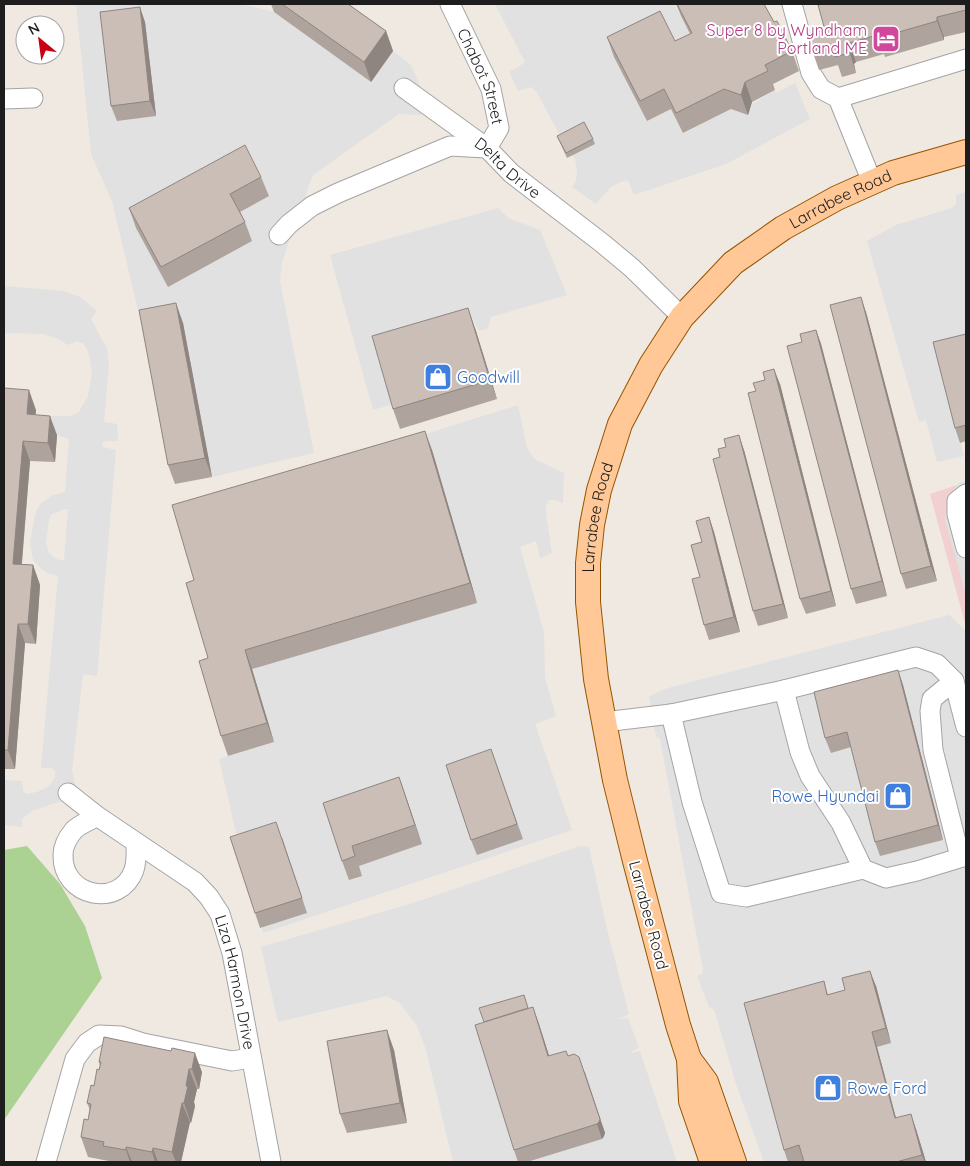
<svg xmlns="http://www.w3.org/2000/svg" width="970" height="1166" viewBox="0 0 970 1166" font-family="Quicksand,sans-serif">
	<rect width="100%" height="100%" fill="#efe9e1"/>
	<polygon fill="#f2cfd1" points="966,482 966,627 930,494"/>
	<polygon fill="#abd292" points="27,846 60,884 85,926 102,978 4,1120 4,850"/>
	<g fill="#e1e1e1" fill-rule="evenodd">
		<polygon points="76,4 238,4 258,8 274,12 371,82 393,51 411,65 421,88 431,96 420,115 399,114 313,175 306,193 307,200 301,225 289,241 282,263 280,281 314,453 212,477 183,323 146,329 141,323 112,201 91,154"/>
		<polygon points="495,4 674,4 699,52 647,121 671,109 684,133 731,109 748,114 752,104 775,90 776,93 795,83 810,119 726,164 634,195 628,180 620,182 611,187 596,204 572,187 576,181 577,172 575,159 558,132 536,91 531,87 518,91 509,71 517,68 525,62"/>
		<polygon points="966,192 966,338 936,346 964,456 937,462 926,420 919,422 867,241 896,225 952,208 956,204 956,195"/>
		<polygon points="498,208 508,218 540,230 567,295 491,317 488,328 479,331 474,321 378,348 393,404 373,410 330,255"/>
		<path d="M 4,286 L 64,291 L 80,297 L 97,311 L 91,319 L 107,349 L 109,364 L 104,422 L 117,424 L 118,441 L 105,441 L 102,444 L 103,447 L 116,450 L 97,676 L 83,674 L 72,771 L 76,786 L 67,804 L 62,801 L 55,803 L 32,811 L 22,819 L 22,827 L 4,825 L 4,780 L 22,781 L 23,791 L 26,794 L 37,792 L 49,786 L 55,777 L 55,771 L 52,768 L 41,768 L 58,576 L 47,573 L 40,568 L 33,560 L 30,543 L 35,514 L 40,504 L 53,495 L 65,492 L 69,439 L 57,435 L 34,433 L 36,416 L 71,416 L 79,412 L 88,396 L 92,373 L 89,354 L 84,344 L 77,341 L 68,345 L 58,339 L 43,334 L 4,333 ZM 64,509 L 68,509 L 64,560 L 60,560 L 54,558 L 49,553 L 46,543 L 49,519 L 52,514 Z"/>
		<polygon points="518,405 527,448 534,459 564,473 563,503 556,500 549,500 546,505 546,514 552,553 540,558 536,541 520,547 544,632 545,678 556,716 535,724 572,830 263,933 240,850 219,759 274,742 252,669 378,449"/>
		<polygon points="966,481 966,595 945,520 947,507 951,493 959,483"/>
		<polygon points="949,615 966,631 966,1162 764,1162 736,1084 715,1012 712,1008 709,1007 697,976 702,974 703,970 660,739 656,737 649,696 668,688"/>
		<polygon points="580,846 589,847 606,925 629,1014 618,1019 628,1018 639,1048 632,1051 632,1053 640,1051 677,1162 453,1162 426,1050 417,1026 400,1003 387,996 278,1022 261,947 413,903"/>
	</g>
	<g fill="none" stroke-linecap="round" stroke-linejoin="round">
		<defs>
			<g id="minor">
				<path id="s1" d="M 450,4 L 491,89 L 499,128 L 487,148"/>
				<polyline points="792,4 811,73 821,89 838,98 872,182"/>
				<path id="s2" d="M 404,88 L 487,148 L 511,173 L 602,243 L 632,268 L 682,317"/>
				<polyline points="838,98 966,59"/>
				<polyline points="4,99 33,98"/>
				<polyline points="279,235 289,224 312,206 338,193 450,146 486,148"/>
				<polyline points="966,494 957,501 957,514 966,548"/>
				<polyline points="954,681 932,699 930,711 933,750 960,857"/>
				<polyline points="784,690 800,752 810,776 841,823 863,869 886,878 917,871 966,856"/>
				<polyline points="604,722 671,714"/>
				<path id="s3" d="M 68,793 L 97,816 L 195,882 L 209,897 L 220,914 L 232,953 L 271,1162"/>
				<path d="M 97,816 C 90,821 80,824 74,830 C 68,837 63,846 63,855 C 62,897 120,909 134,870 C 137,861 136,851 136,843"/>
				<polyline points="863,869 746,897 721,893 692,802 671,714 784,690 916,657 937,664 954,681 966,727"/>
				<polyline points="46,1162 75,1059 87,1043 99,1035 121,1036 143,1043 232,1061 251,1058"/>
			</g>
			<g id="major">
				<polyline points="689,1059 706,1082 734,1162"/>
				<path id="s4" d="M 712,1162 L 691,1101 L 689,1059 L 678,1025 L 635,861 L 615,780 L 596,679 L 588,602 L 588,563 L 592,525 L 599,490 L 620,424 L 651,365 L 682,317 L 733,263 L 783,228 L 837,198 L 893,173 L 966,152"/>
			</g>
		</defs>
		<use href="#minor" stroke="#a4a4a4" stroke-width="21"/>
		<use href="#major" stroke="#955500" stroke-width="26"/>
		<use href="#minor" stroke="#fff" stroke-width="19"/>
		<use href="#major" stroke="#ffc896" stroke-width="24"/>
	</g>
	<g fill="#afa39d">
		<polygon points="271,4 348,4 386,31 393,51 371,82 274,12"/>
		<polygon points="676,4 764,4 774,22 792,51 799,71 773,84 775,90 752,102 748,115 731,109 683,133 671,109 647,121 614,57 607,37 675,41 690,34 681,16"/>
		<polygon points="818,4 966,4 966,32 944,37 944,40 885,57 884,54 856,62 854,64 856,73 842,77 838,65 819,70 812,50 825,30"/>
		<polygon points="145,22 156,116 117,121 111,106"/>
		<polygon points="557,136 593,139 595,144 567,158"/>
		<polygon points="261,177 269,196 240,212 245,222 252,241 168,287 136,228 129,208"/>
		<polygon points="866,312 937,581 906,589 901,574"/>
		<polygon points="183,323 212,477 175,484 168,465"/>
		<polygon points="475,328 497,399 400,429 393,409"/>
		<polygon points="816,330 821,344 887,596 856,604 851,589 802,342"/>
		<polygon points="966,334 966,441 960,443 955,428"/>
		<polygon points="780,384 836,606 806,614 800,599"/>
		<polygon points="4,393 36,410 35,415 57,435 55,462 30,461 22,564 33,565 40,585 36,644 25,643 15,769 4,769"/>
		<polygon points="726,447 744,450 788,618 758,626 753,611 720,457"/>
		<polygon points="432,450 477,603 252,669 274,742 228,756 221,736 208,658 194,580"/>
		<polygon points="709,517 714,532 740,632 709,640 704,625 700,577"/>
		<polygon points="898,670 903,685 943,840 880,856 875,842 851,747 831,753 825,738"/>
		<polygon points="491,749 523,839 477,855 471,840"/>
		<polygon points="399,777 422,844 359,866 362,876 349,880 342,861"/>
		<polygon points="282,837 307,913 260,928 255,913"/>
		<polygon points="824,981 828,995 876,986 891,1043 877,1047 896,1118 916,1129 926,1162 804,1162 803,1161 797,1162 788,1162 784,1150"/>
		<polygon points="528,1008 538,1021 549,1056 568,1056 585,1072 605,1133 604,1136 602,1139 527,1162 518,1162 514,1150"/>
		<polygon points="104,1037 202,1072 199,1089 197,1089 194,1102 195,1106 191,1123 190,1122 181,1162 109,1162 109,1161 88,1157 81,1137 88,1120 90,1110 87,1103 99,1070 100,1066 99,1062"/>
		<polygon points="394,1050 407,1123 347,1133 340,1114"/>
	</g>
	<g fill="#8e8580">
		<polygon points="140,7 145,22 156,116 150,101"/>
		<polygon points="937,17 944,37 944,40 937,21"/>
		<polygon points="386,31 393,51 371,82 364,62"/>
		<polygon points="849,43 856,62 854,64 856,73 847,44"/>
		<polygon points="745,82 752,102 748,115 741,95"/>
		<polygon points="861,297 866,312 937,581 931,566"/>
		<polygon points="176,303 183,323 212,477 205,458"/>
		<polygon points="468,308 475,328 497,399 490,380"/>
		<polygon points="816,330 821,344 887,596 882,581"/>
		<polygon points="774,369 780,384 836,606 831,591"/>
		<polygon points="29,390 36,410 34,433 27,414"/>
		<polygon points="50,416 57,435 55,462 48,443"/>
		<polygon points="425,431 432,450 477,603 470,583"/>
		<polygon points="739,435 744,450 788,618 783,604"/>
		<polygon points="23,441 30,461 20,583 13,564"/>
		<polygon points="709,517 714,532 740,632 734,617"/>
		<polygon points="33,565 40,585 36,644 28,624"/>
		<polygon points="18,624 25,643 15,769 8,750"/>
		<polygon points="245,650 252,669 274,742 267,723"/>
		<polygon points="898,670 903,685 943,840 938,825"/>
		<polygon points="399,777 406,797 422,844 415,825"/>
		<polygon points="870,971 876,986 891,1043 886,1028"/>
		<polygon points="533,1007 538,1021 554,1071 548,1056"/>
		<polygon points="387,1030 394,1050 407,1123 400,1103"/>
		<polygon points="872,1032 877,1047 900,1133 895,1118"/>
		<polygon points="195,1053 202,1072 199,1089 192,1069"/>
		<polygon points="579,1057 605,1133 604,1136 602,1139 597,1124"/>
		<polygon points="189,1069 197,1089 194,1102 195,1106 191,1123 184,1103 186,1086"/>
		<polygon points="182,1103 190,1122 181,1162 176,1162 172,1152"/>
		<polygon points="911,1114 916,1129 926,1162 925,1162 922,1155"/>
		<polygon points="126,1147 132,1162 130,1162 126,1150"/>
		<polygon points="153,1148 158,1162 155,1162 152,1152"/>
	</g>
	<g fill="#cbbeb7" stroke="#8e8580">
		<polygon points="282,4 348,4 386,31 364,62"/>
		<polygon points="677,4 764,4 774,22 777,21 792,51 765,65 768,71 745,82 741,95 724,89 676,113 664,89 640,101 607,37 660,11 675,41 692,33"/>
		<polygon points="822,4 966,4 966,10 937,17 937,21 878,38 877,35 849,43 847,44 849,53 835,57 832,45 812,50 808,34 825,30 818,5"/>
		<polygon points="140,7 150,101 111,106 100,12"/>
		<polygon points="584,122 593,139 566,153 557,136"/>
		<polygon points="245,145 261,177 230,194 245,222 161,267 129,208"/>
		<polygon points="861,297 931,566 901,574 830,305"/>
		<polygon points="176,303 205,458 168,465 139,310"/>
		<polygon points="468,308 490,380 393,409 372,336"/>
		<polygon points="816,330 882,581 851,589 787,346 802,342 800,334"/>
		<polygon points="966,334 966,425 955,428 933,342"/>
		<polygon points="774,369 831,591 800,599 748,393 756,391 753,383 765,380 763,372"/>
		<polygon points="4,388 29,390 27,414 50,416 48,443 23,441 13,564 33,565 28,624 18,624 8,750 4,750"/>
		<polygon points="425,431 470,583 245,650 267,723 221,736 199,661 208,658 186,583 194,580 172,505"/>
		<polygon points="739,435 783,604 753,611 713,459 720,457 718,449 726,447 724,439"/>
		<polygon points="709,517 734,617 704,625 692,579 700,577 691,545 702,542 696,521"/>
		<polygon points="898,670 938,825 875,842 847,732 825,738 814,692"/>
		<polygon points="491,749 517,824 471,840 446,765"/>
		<polygon points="399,777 415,825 352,846 355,856 342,861 323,803"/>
		<polygon points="276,822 302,898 255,913 230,837"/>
		<polygon points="870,971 886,1028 872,1032 895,1118 911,1114 922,1155 896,1162 804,1162 799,1145 784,1150 744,1003 824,981 827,995 845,990 842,978"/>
		<polygon points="524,995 528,1008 484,1022 479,1008"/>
		<polygon points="533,1007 548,1056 566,1051 568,1056 574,1054 579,1057 600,1119 599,1122 597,1124 514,1150 475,1025"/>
		<polygon points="387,1030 400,1103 340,1114 327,1041"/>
		<polygon points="104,1037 171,1051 172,1048 195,1053 192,1069 189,1069 186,1086 188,1086 184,1103 182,1103 172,1152 153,1148 152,1152 126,1147 126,1150 103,1146 104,1142 81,1137 84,1119 88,1120 91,1104 87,1103 91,1085 94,1086 97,1069 99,1070 101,1062 99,1062"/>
	</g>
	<defs>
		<symbol id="hotel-square" viewBox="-11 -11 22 22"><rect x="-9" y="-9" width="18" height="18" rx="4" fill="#d1479c" stroke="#fff"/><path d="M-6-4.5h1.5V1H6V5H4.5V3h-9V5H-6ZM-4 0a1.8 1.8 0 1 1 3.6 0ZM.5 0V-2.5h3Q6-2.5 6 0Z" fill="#fff"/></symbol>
		<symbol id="shop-square" viewBox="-11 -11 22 22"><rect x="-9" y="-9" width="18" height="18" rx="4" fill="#3f7fe0" stroke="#fff"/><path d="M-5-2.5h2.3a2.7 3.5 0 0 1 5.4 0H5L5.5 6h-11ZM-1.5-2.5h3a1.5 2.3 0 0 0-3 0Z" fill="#fff"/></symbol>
	</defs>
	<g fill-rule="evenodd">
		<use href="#hotel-square" x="870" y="23" width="32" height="32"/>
		<use href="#shop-square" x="422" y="361" width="32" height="32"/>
		<use href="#shop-square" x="882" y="780" width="32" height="32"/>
		<use href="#shop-square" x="812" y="1072" width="32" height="32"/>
	</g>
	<g text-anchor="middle" stroke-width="4" stroke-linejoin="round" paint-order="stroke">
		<g font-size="16" fill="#b23c85" stroke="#fff" text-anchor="end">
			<text x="867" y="36">Super 8 by Wyndham<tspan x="867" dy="18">Portland ME</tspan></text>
		</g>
		<g font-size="16" fill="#1d1d1d" stroke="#fff">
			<text dy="6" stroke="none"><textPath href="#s1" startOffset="79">Chabot Street</textPath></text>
			<text dy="6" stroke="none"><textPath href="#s2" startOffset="131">Delta Drive</textPath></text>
			<text dy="6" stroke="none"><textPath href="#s4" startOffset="1081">Larrabee Road</textPath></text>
			<text dy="6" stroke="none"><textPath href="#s4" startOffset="661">Larrabee Road</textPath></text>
			<text transform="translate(649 915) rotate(75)" y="6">Larrabee Road</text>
			<text dy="6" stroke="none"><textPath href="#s3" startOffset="266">Liza Harmon Drive</textPath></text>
		</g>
		<g font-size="16" fill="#366cbe" stroke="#fff" text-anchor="start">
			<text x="457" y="383">Goodwill</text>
			<text x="879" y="802" text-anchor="end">Rowe Hyundai</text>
			<text x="847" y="1094">Rowe Ford</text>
		</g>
	</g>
	<rect width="970" height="1166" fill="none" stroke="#1d1d1d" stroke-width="10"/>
	<g transform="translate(40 40) rotate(331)"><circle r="24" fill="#ffffff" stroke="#a5a5a5"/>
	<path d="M0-4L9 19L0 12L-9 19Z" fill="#c90014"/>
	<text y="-8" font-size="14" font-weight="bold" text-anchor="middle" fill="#1d1d1d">N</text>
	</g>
</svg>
